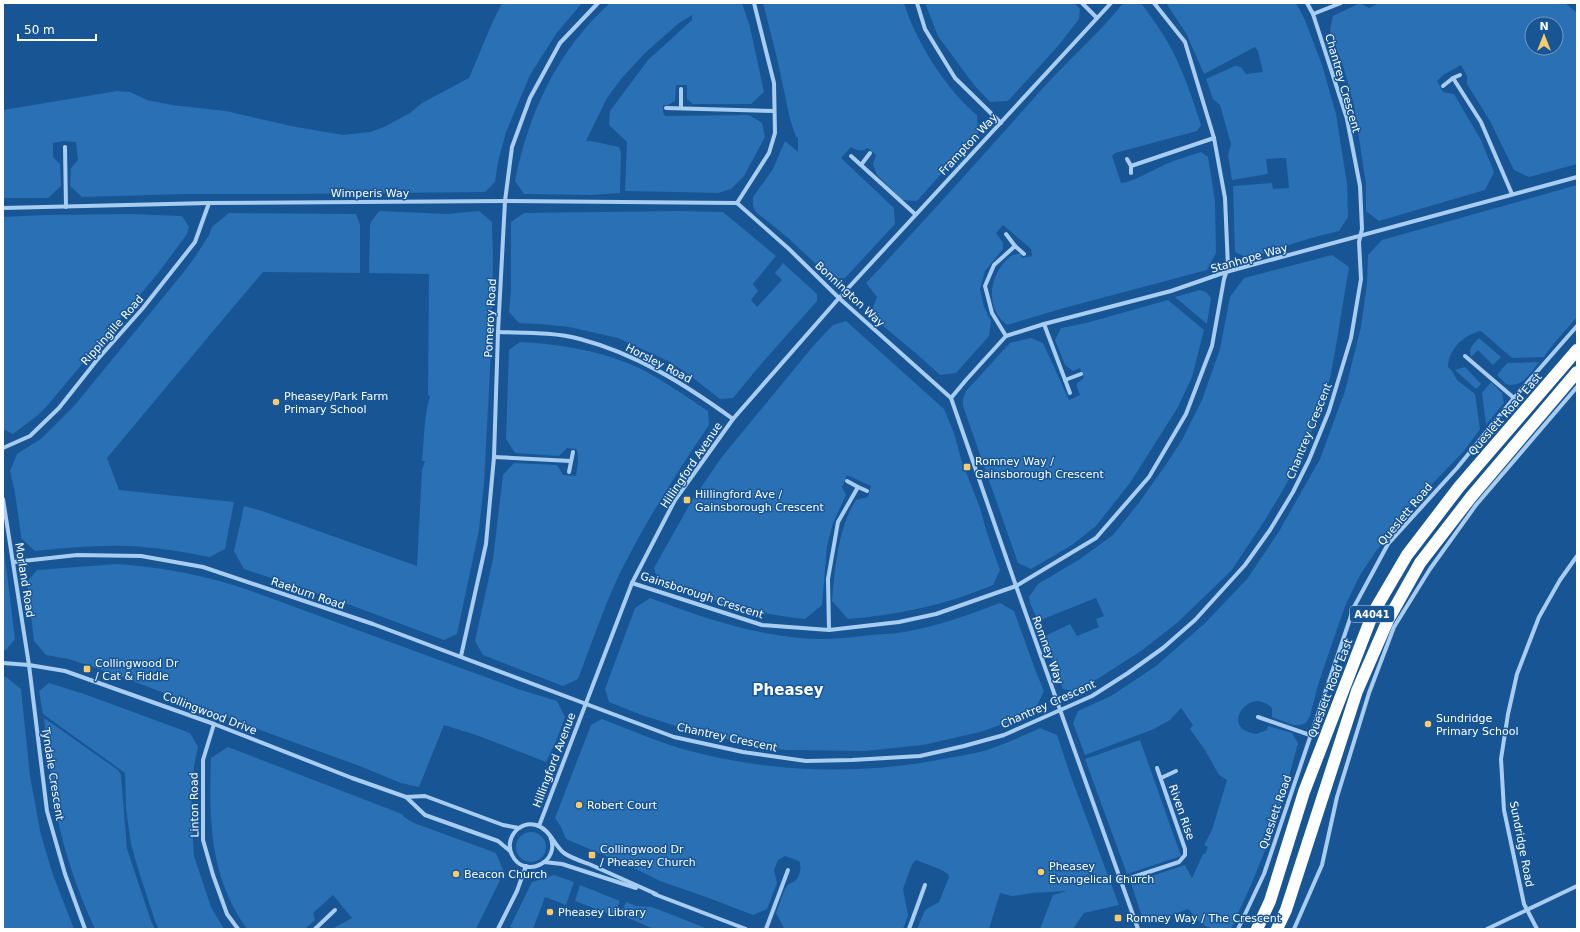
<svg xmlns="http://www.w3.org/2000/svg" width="1580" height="932" viewBox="0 0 1580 932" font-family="'DejaVu Sans',sans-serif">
	<rect width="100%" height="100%" fill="#175595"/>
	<g fill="#2a70b4" fill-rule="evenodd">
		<polygon points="502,3 582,3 556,34 530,75 506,132 498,162 495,182 485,192 292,194 185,194 82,197 70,186 71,168 78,160 76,142 64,141 53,143 53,157 60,164 61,186 48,198 3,198 3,110 117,91 130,92 147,100 172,105 226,111 291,126 343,135 370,132 384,127 410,113 422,103 469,78 493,21"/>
		<path d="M 610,3 L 742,3 L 750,27 L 764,92 L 751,104 L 693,104 L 687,99 L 687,85 L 676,85 L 675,101 L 668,105 L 663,105 L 663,112 L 665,116 L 749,115 L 762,123 L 765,137 L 744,176 L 731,189 L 718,193 L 625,191 L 627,142 L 609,125 L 610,111 L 648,60 L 692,20 L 692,15 L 679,23 L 645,53 L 621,79 L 607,98 L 586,141 L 591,141 L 619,147 L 621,153 L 620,193 L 590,195 L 524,194 L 515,181 C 529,112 557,51 610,3 Z"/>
		<path d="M 763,3 L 904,3 C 915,40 947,91 977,115 L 978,133 L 917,201 L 902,200 L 877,175 L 873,164 L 876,155 L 868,148 C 861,152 858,151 851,147 L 841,158 L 894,208 L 895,224 L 845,278 L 832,279 L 787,237 L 756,212 L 753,206 L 753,197 L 773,169 L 785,141 L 798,152 L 798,138 L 796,137 L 790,119 L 777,58 Z"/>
		<polygon points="925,3 1074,3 1080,9 1079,19 1058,46 1008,101 990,102 974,85 938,36"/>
		<path d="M 1123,3 L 1141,3 C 1152,18 1163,33 1172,50 C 1184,73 1193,100 1201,125 L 1197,131 L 1115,153 L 1112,156 L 1121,183 C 1129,184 1157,168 1166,164 C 1177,159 1190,156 1201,152 L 1208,157 L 1215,201 L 1216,253 L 1207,270 L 1064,308 L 1007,325 C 987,310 988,282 1003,264 C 1008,258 1012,253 1021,254 L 1022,258 L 1032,256 L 1031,249 L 1003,225 L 996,233 L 1003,243 L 1003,249 L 985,271 L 980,289 L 984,307 L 991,321 L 989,336 L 956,373 L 940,375 L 919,356 L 870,315 L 877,297 L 866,283 C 926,219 984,154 1042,89 C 1068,60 1099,34 1123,3 Z"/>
		<polygon points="1166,3 1296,3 1305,20 1322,65 1336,114 1347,184 1348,217 1339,231 1311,238 1248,258 1235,252 1233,186 1272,183 1273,189 1289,188 1286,158 1266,159 1268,174 1232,180 1228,155 1231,144 1220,105 1213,99 1206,79 1235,66 1241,67 1246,74 1263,72 1258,51 1255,47 1204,74 1186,33"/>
		<path d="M 1360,3 L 1369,8 L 1379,3 L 1565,3 L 1577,13 L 1577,164 L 1529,177 L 1514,170 L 1490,121 L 1467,84 L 1467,76 L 1461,65 L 1443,75 L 1437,81 L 1443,92 L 1454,94 L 1481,140 L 1494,172 L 1485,190 L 1379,221 L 1366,211 L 1366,184 L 1354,105 L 1344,69 L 1330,30 L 1333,16 ZM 1532,24 L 1556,24 L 1556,48 L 1532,48 Z"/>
		<path d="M 1577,185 L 1577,317 C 1566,330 1554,342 1544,357 L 1512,358 L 1481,331 C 1463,335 1449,349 1448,367 L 1452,371 L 1457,380 L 1475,394 L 1480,429 L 1464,451 L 1408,509 L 1374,554 L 1360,575 L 1346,604 L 1338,626 L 1318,685 L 1310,716 L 1306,723 L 1301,725 L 1293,725 L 1272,717 L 1272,708 C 1251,687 1227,720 1244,730 C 1247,732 1253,733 1256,734 L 1267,730 L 1268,726 L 1292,733 L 1298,743 L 1286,788 L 1268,843 L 1251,885 L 1231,929 C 1205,929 1205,928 1188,909 L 1148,924 L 1141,914 L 1131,883 L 1185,865 L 1192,878 L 1203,854 L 1205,854 L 1208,847 L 1204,845 L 1212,830 L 1227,780 L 1219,775 L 1205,750 L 1190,729 L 1193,725 L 1181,708 L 1170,720 L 1154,729 L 1085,755 L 1073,723 L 1078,711 L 1111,696 L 1156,666 L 1204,624 L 1247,579 L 1278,533 L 1320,459 L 1345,391 L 1361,327 L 1367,283 L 1368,255 L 1382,240 Z"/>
		<path d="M 379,211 L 447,214 L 479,211 L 492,222 L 493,260 L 491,351 L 484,484 L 479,530 L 457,634 L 444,640 L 337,600 L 244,569 L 234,551 L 244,506 L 262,511 L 417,566 L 422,470 L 425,461 L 422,461 C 424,439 424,416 430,396 L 428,395 L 429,274 L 369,273 L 370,226 L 371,222 Z"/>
		<polygon points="679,211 723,212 776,256 753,284 758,291 751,300 757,307 782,280 775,273 783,263 817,294 817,301 762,363 733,398 720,399 688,374 670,362 618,338 569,327 540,324 519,323 509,312 511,290 511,222 524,213"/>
		<path d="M 229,213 L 356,214 L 360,225 L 360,273 L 263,272 L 224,318 L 107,458 L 119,490 L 234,502 L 225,549 L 210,557 C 183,552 155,547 127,546 C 97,545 66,548 35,551 L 21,538 L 21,535 L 15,493 L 10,471 L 17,454 L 42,438 L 74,406 L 183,273 L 195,257 L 209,235 L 212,227 Z"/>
		<polygon points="132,214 182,216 189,227 187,234 159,272 47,406 38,415 13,434 3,429 3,217 44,215"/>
		<polygon points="1332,255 1349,267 1335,352 1330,378 1315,424 1286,485 1265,520 1231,571 1177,623 1141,651 1077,692 1063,689 1043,637 1070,624 1077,636 1099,627 1096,619 1104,616 1096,598 1038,621 1030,603 1029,597 1038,584 1080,559 1113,535 1138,504 1165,466 1182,440 1202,400 1220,349 1230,297 1244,278"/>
		<polygon points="1200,290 1206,292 1211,298 1207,324 1175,297"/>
		<polygon points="1168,300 1204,330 1192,377 1178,407 1130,483 1096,526 1072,545 1031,569 1018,563 963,406 963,399 966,391 1010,343 1031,338 1043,343 1069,400 1080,395 1077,387 1077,383 1084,378 1080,368 1073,371 1065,365 1055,340 1061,328 1086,323"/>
		<path d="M 846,321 L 944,409 L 954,433 L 961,459 L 980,508 L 987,533 L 1000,570 L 993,585 C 946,605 898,615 848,619 L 832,601 C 835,568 838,528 856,500 L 868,497 L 871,486 L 847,475 L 842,487 L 846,495 L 833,523 L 827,546 L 822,605 L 805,619 C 753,614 706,599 658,581 L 654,568 L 691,502 L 721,458 L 814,345 L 833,325 Z"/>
		<path d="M 1479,338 L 1501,357 L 1493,365 L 1478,350 L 1471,357 C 1468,348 1473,344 1479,338 Z"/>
		<path d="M 520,342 C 561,344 609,352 645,371 C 667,383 687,397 708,411 L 709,425 C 677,472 646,521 621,571 C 604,606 592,643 578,679 L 563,686 L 483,655 L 475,641 L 493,559 L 503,475 L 514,463 L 557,465 L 563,475 L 576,476 C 577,469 580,454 576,449 L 567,448 L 559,456 L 515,453 L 506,439 L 509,350 Z"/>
		<path d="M 1539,362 C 1531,372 1522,389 1506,384 L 1497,375 L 1507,363 Z"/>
		<polygon points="1465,367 1481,384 1476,389 1455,370"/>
		<polygon points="1491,382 1502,393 1504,403 1486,425 1482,393"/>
		<polygon points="3,542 15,639 6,650 3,650"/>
		<path d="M 117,564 C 163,567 210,576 254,592 L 518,689 L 557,701 L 565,717 L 556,741 L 546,762 L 479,736 L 444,725 L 419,787 L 401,783 L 357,765 L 271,734 L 117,675 L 69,659 L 46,655 L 34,641 L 27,582 L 37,570 Z"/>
		<path d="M 650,598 C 704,618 761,638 820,639 C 837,639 854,637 871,635 C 887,634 903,633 919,629 C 947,623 973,613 1000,603 L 1014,611 L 1036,672 L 1044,691 L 1035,710 L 1015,720 L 980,732 L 923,745 L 865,751 L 785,750 L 765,747 L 697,733 L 639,714 L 609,702 L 605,689 L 635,608 Z"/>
		<polygon points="3,677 6,677 21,689 30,776 41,835 53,875 74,929 3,929"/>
		<polygon points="49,683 87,695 190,733 198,747 194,766 191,809 194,856 211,907 224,929 159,929 155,921 139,872 131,844 126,809 125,773 43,714 39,691"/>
		<path d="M 44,718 L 118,770 L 121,775 L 127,849 L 151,921 L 155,929 L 95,929 C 78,893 65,854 57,816 C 50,783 48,751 44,718 Z"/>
		<path d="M 602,719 C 631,730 660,743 690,751 C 771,772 852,775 933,761 C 951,757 970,755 987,750 C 1005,744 1023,736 1040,728 L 1057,735 L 1070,774 L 1119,905 L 1084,913 L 1073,929 L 1040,929 L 1053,895 L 1067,891 L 1033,893 L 1012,896 L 1000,893 L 989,929 L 917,929 L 925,910 L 939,902 L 949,877 L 948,874 L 942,870 L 916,860 L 912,864 L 903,889 L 908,915 L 903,929 L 788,929 L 784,928 L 776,913 C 780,904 782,893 787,886 C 789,883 792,883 795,881 C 800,877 802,866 799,861 L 785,856 L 778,860 L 774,870 L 777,883 L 767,909 L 753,915 L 706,897 L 660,881 L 634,868 L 566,839 L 561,827 L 555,818 L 591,725 Z"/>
		<polygon points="1140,740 1181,856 1127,874 1085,759"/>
		<path d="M 228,747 L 402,814 L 404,817 L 414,823 L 496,853 L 504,872 L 476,929 L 332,929 L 352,918 L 333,895 L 313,913 L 315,920 L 305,929 L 247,929 C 209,876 209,819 211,758 Z"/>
		<circle cx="531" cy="847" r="15"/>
		<polygon points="554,875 574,882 566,905 545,897 533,929 516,929 510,927 532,882"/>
		<polygon points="580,885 620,901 614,916 575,901"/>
		<polygon points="626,902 636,906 652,907 708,929 654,929 621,915"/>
	</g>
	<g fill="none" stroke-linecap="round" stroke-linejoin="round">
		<g stroke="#a8cdf1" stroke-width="4">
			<polyline points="917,3 925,29 955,78 1001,123"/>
			<polyline points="1082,3 1097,18"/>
			<polyline points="1313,14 1341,3"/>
			<polyline points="1460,75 1453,78 1481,122 1512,194"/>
			<polyline points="1443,86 1453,78"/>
			<polyline points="681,89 681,107"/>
			<polyline points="666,108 774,111"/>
			<polyline points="65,147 66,207"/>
			<polyline points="851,156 915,214"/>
			<polyline points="1127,159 1131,166 1214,138"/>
			<polyline points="861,165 870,153"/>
			<polyline points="1131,166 1131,173"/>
			<polyline points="737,203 789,249 839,298 951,398 1016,586 1138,929"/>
			<polyline points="737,203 769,153 775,133 774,83 754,3"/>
			<polyline points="3,208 209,203 505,201 737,203"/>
			<polyline points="1006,234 1015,246"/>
			<polyline points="1044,324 1070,393"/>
			<path d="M 498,332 C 524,333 554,332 580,339 C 637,354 686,385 733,419"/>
			<polyline points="1006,336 992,313 985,286 994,265 1015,246 1024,254"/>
			<polyline points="1465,356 1514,398"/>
			<polyline points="1065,380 1081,374"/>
			<polyline points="951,398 966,380 1006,336 1044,324 1171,291 1226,272 1577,177"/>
			<polyline points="3,448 30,436 59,408 97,360 143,308 195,242 209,203"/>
			<polyline points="494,457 571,461"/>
			<polyline points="569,472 573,452"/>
			<polyline points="847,481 858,487"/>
			<polyline points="3,499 29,665 47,811 65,874 85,929"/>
			<polyline points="14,562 77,555 141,556 203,567 373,624 674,737 743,752 806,761 852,760 920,756 964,746 1004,735 1092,696 1128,673 1163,648 1195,620 1245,565 1270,530 1293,492 1309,460 1329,411 1351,338 1361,279 1359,242 1362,229 1360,186 1347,119 1313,14 1307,3"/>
			<polyline points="632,583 762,625 829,630 899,622 936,614 1016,586 1096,538 1149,477 1186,414 1212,346 1224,279 1228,267 1225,198 1214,138 1185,42 1154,3"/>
			<polyline points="829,630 828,579 838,522 858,487 867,491"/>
			<polyline points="461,656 486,544 494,457 498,332 505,201 512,147 530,98 560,43 598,3"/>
			<polyline points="3,663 29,665 65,671 214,724 352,778 406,797 425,796 503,825 519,828"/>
			<polyline points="1258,717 1310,735"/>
			<polyline points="214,724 203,760 203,840 213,875 227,914 238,929"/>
			<polyline points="1161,778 1176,771"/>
			<polyline points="406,797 425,815 498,841 510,851"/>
			<polyline points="539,826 632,583 675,500 733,419 839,298 1111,3"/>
			<path d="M 550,836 C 562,862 524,880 512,855 C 504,839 519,820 536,825 C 550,829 554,845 564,853 C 571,858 581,861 589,864 C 611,874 634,884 656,894"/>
			<polyline points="544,862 562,864 636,888"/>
			<polyline points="1121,881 1179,862 1185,855 1185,849 1157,768"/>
			<polyline points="654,894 746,929"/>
			<polyline points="315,929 335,910"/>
			<polyline points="498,929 517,891 526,866"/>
			<polyline points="766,929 788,870"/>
			<polyline points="909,929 925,885"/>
			<polyline points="1238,929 1264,874 1354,607 1388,544 1457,468 1514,398 1577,326"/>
			<polyline points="1294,929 1322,865 1337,797 1369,693 1394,627 1430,569 1476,505 1577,387"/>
			<polyline points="1487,929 1577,886"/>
			<polyline points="1537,929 1524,904 1504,810 1501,759 1508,714 1517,674 1539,617 1560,580 1577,556"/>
		</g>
		<g stroke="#fff" stroke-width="12">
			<polyline points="1257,929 1270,901 1304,792 1373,613 1407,555 1459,487 1577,350"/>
			<polyline points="1277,929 1286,910 1357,691 1388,620 1420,563 1471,497 1577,372"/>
		</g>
	</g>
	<g fill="#ffcb68" stroke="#175595" stroke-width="1.5">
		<circle cx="276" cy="402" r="4"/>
		<rect x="963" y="463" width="8" height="8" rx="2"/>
		<rect x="683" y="496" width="8" height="8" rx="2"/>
		<rect x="83" y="665" width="8" height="8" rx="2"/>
		<circle cx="1428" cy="724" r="4"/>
		<circle cx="579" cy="805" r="4"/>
		<rect x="588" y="851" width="8" height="8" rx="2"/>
		<circle cx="1041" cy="872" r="4"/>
		<circle cx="456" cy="874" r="4"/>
		<circle cx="550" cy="912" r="4"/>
		<rect x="1114" y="914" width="8" height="8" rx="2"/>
	</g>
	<g text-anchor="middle" stroke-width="3" stroke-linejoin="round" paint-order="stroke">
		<rect fill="#175595" stroke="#b9ccdf" stroke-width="1" x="1350" y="606" width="44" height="16" rx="3"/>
		<g font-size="10" font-weight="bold" fill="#fff">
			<text x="1372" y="618">A4041</text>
		</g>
		<g font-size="11" fill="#fff" stroke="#175595">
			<text transform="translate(1343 83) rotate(74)" y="4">Chantrey Crescent</text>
			<text transform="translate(968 144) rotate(-47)" y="4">Frampton Way</text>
			<text x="370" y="197">Wimperis Way</text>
			<text transform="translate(1249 258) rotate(-16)" y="4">Stanhope Way</text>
			<text transform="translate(850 294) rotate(43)" y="4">Bonnington Way</text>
			<text transform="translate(490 318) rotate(-87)" y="4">Pomeroy Road</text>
			<text transform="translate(112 330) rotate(-49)" y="4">Rippingille Road</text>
			<text transform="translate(659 363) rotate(27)" y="4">Horsley Road</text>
			<text transform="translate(1505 414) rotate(-49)" y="4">Queslett Road East</text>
			<text transform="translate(1309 431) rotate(-68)" y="4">Chantrey Crescent</text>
			<text transform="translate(691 465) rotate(-56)" y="4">Hillingford Avenue</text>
			<text transform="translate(1405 514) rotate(-50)" y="4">Queslett Road</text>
			<text transform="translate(25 580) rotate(81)" y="4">Morland Road</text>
			<text transform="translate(308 593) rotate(19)" y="4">Raeburn Road</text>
			<text transform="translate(702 595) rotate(18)" y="4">Gainsborough Crescent</text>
			<text transform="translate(1048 650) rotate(70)" y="4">Romney Way</text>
			<text transform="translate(1330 688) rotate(-69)" y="4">Queslett Road East</text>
			<text transform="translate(1048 704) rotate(-24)" y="4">Chantrey Crescent</text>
			<text transform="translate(210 713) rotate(21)" y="4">Collingwood Drive</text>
			<text transform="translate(727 737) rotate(12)" y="4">Chantrey Crescent</text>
			<text transform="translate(554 760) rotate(-69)" y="4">Hillingford Avenue</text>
			<text transform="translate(53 774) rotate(81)" y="4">Tyndale Crescent</text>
			<text transform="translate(194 805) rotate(-91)" y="4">Linton Road</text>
			<text transform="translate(1182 812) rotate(71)" y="4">Riven Rise</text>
			<text transform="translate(1275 812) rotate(-71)" y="4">Queslett Road</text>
			<text transform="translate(1522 844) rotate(79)" y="4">Sundridge Road</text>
		</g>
		<g font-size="11" fill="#fff" stroke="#175595" text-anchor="start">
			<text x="284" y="400">Pheasey/Park Farm<tspan x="284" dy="13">Primary School</tspan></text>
			<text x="975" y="465">Romney Way /<tspan x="975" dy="13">Gainsborough Crescent</tspan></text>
			<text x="695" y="498">Hillingford Ave /<tspan x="695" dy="13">Gainsborough Crescent</tspan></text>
			<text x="95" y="667">Collingwood Dr<tspan x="95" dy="13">/ Cat &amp; Fiddle</tspan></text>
			<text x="1436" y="722">Sundridge<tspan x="1436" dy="13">Primary School</tspan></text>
			<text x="587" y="809">Robert Court</text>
			<text x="600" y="853">Collingwood Dr<tspan x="600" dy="13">/ Pheasey Church</tspan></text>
			<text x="1049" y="870">Pheasey<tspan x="1049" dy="13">Evangelical Church</tspan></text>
			<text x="464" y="878">Beacon Church</text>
			<text x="558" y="916">Pheasey Library</text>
			<text x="1126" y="922">Romney Way / The Crescent</text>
		</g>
		<g font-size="15" font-weight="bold" fill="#fff" stroke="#175595">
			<text x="788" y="695">Pheasey</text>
		</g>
	</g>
	<rect width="1580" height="932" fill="none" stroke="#ffffff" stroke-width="8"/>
	<g transform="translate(1544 36)"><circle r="19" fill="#175595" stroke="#7499bf"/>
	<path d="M0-3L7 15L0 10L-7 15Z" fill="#ffcb68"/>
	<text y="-6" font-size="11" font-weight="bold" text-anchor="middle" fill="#ffffff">N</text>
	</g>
	<path d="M18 34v6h78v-6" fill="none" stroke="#ffffff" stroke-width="2"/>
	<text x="24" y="34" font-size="12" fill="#ffffff" stroke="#175595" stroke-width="3" paint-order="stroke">50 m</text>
</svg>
